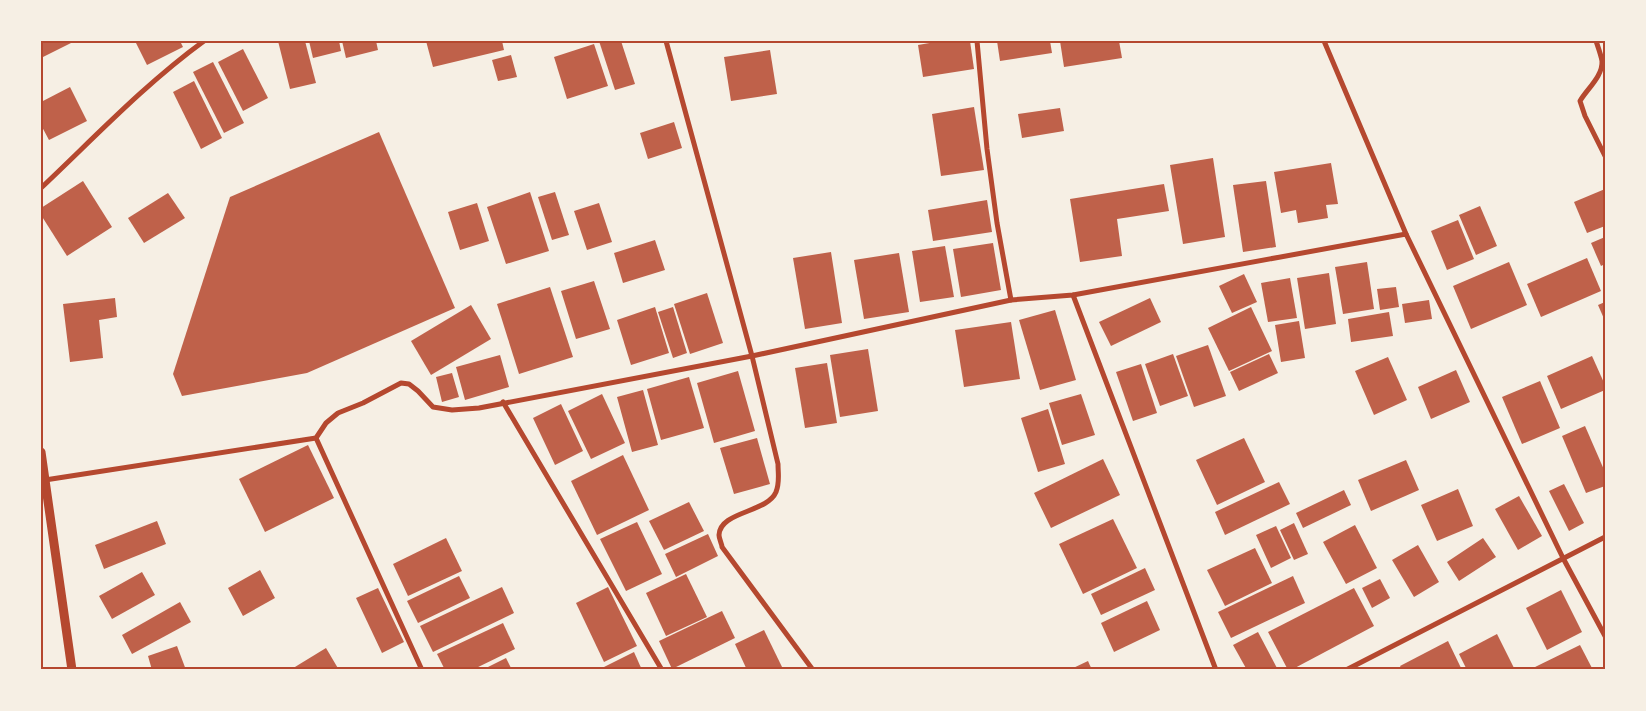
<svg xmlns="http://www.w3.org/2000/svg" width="1646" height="711" viewBox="0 0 1646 711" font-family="Manrope,sans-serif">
	<rect width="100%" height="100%" fill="#f6efe4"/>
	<g fill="#bf614a">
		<polygon points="41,41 75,41 41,58"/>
		<polygon points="135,41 180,41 183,47 147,65"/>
		<polygon points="278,41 305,41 316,83 290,89"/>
		<polygon points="309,41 339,41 341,51 313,58"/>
		<polygon points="342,41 376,41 378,50 346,58"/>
		<polygon points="426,41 502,41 504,50 433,67"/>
		<polygon points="599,41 621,41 635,84 615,90"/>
		<polygon points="941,41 970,41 974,69 923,77 918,45"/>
		<polygon points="997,41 1050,41 1052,53 1000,61"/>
		<polygon points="1060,41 1119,41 1122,58 1064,67"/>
		<polygon points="594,44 608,86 567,99 554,57"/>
		<polygon points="243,49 268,98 243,111 218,62"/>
		<polygon points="770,50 777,94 731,101 724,57"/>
		<polygon points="511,55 517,77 498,81 492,60"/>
		<polygon points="213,62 244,123 224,133 193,72"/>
		<polygon points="194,81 222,138 201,149 173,92"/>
		<polygon points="70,87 87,121 49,140 41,125 41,102"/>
		<polygon points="974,107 984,170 941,176 932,114"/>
		<polygon points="1060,108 1064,131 1022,138 1018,114"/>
		<polygon points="674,122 682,148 648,159 640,133"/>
		<polygon points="379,132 455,308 307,373 182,396 173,374 230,197"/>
		<polygon points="1213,158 1225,237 1183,244 1170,165"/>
		<polygon points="1331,163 1338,204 1326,205 1328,218 1298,223 1296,210 1281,213 1274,172"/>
		<polygon points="83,181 112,227 67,256 41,215 41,208"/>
		<polygon points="1266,181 1276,247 1243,252 1233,185"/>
		<polygon points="1164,184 1169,211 1117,219 1122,256 1080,262 1070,199"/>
		<polygon points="1605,189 1605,226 1587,233 1574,202"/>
		<polygon points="530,192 549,251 506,264 487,207"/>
		<polygon points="555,192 569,235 552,240 538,197"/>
		<polygon points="168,193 185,218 144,243 128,218"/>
		<polygon points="987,200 992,232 933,241 928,210"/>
		<polygon points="477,203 489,241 460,250 448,212"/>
		<polygon points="599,203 612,242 587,250 574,211"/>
		<polygon points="1480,206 1497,246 1476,255 1459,215"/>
		<polygon points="1458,220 1474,259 1447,270 1431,231"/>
		<polygon points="1605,237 1605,264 1601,266 1591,243"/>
		<polygon points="655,240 665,270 623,283 614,253"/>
		<polygon points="993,243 1001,290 961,297 953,249"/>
		<polygon points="945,246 954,297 920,302 912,251"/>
		<polygon points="831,252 842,323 805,329 793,258"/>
		<polygon points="899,253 909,312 864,319 854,260"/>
		<polygon points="1587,258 1601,291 1541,317 1527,284"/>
		<polygon points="1367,262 1374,309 1343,314 1335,267"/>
		<polygon points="1509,262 1527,305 1471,329 1453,286"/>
		<polygon points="1329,273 1336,324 1305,329 1297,278"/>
		<polygon points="1244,274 1257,302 1232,313 1219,286"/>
		<polygon points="1290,278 1297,318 1268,322 1261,283"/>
		<polygon points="594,281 610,329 576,339 561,291"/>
		<polygon points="550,287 573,357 519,374 497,304"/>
		<polygon points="1396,287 1399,307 1380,310 1377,289"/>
		<polygon points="707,293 723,343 690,354 674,304"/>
		<polygon points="115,298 117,317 99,320 103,358 70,362 63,304"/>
		<polygon points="1150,298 1161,322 1111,346 1099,322"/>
		<polygon points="1429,300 1432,319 1405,323 1402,304"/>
		<polygon points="1605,302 1605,321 1598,305"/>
		<polygon points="471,305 491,339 431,375 411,341"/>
		<polygon points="655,307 669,353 631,365 617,320"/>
		<polygon points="673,307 687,353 673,358 658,312"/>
		<polygon points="1251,307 1272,351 1229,371 1208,328"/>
		<polygon points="1055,310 1076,380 1040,390 1019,320"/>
		<polygon points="1389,312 1393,336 1351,342 1348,319"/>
		<polygon points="1299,321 1305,358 1281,362 1275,325"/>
		<polygon points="1011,322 1020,379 964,387 955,330"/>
		<polygon points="1208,345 1226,396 1194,407 1176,356"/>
		<polygon points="868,349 878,411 840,417 830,355"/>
		<polygon points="1173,354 1188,396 1160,406 1145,364"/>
		<polygon points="1269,354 1278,373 1239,391 1230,372"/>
		<polygon points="500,355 509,387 465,400 456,367"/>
		<polygon points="1592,356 1605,385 1605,390 1561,409 1547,376"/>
		<polygon points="1388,357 1407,400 1374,415 1355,371"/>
		<polygon points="827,363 837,423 805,428 795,368"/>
		<polygon points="1141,364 1157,413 1133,421 1116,372"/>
		<polygon points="1456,370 1470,402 1431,419 1418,387"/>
		<polygon points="738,371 755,431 714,443 697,383"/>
		<polygon points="452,373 459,397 442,402 436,377"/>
		<polygon points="689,377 704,428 661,440 647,389"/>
		<polygon points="1540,381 1560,428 1522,444 1502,397"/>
		<polygon points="643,390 658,445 632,452 617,397"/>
		<polygon points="602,394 625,443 591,459 568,411"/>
		<polygon points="1081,394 1095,435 1062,445 1049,403"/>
		<polygon points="561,404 583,451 555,465 533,418"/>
		<polygon points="1048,409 1065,464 1038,472 1021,418"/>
		<polygon points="1585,426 1605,472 1605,486 1586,493 1562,436"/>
		<polygon points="757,438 770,484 734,494 720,448"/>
		<polygon points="1244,438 1265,482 1217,505 1196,460"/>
		<polygon points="308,445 334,498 265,532 239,479"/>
		<polygon points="623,455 649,510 597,535 571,481"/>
		<polygon points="1103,459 1120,495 1051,528 1034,493"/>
		<polygon points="1406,460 1419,490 1371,511 1358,480"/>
		<polygon points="1279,482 1290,504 1225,535 1215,512"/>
		<polygon points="1564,484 1584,523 1569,531 1549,491"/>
		<polygon points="1458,489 1473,526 1437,541 1421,505"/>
		<polygon points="1344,490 1351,505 1303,528 1296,513"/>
		<polygon points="1519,496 1542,536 1518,550 1495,509"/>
		<polygon points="689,502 704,531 664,550 649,521"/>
		<polygon points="1113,519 1137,568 1083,594 1059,544"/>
		<polygon points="157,521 166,544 104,569 95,545"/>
		<polygon points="637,522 662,574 626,591 600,539"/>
		<polygon points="1294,523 1308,554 1294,560 1280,530"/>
		<polygon points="1355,525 1377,568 1346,584 1323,542"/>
		<polygon points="1276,526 1291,558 1271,568 1256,535"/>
		<polygon points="708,534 718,556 676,577 665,554"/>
		<polygon points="446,538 462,571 408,596 393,564"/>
		<polygon points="1483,538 1496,557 1459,581 1447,562"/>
		<polygon points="1418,545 1439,582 1414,597 1392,560"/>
		<polygon points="1255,548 1272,583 1225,606 1207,570"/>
		<polygon points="1145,568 1155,590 1101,615 1091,594"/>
		<polygon points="260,570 275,598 243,616 228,588"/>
		<polygon points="142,572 155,595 112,619 99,596"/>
		<polygon points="686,574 707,617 666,636 646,593"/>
		<polygon points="459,576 470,598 418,623 407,601"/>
		<polygon points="1293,576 1305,603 1231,638 1218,612"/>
		<polygon points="1380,579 1390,598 1372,608 1362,588"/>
		<polygon points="502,587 514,613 433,652 420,626"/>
		<polygon points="608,587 637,646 604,662 576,603"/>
		<polygon points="378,588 404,642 382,653 356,598"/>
		<polygon points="1354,588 1374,626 1291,670 1288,670 1268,632"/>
		<polygon points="1561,590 1582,632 1547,650 1526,608"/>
		<polygon points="1147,601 1160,630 1114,652 1101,623"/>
		<polygon points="180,602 191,622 132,654 122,635"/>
		<polygon points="722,611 735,638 672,669 659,641"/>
		<polygon points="503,623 515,649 472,670 445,670 437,654"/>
		<polygon points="764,630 783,669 747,670 735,644"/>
		<polygon points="1258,632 1278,670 1247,670 1233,645"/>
		<polygon points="1497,634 1515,670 1467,670 1459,654"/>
		<polygon points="1448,641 1462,670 1402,670 1400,666"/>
		<polygon points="1580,645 1593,670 1534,670 1533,668"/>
		<polygon points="177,646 186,670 152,670 148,656"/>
		<polygon points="326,648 339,670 290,670"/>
		<polygon points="634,652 642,670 598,670"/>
		<polygon points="506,658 512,670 482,670"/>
		<polygon points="1088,661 1092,670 1069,670"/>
	</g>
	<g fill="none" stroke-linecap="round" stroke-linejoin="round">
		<g stroke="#b5482f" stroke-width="5">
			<path d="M 666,41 L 752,356 L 778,464 C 778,474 780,482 776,492 C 767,513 720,511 719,535 C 719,539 722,544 722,547 L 813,670"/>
			<polyline points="977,41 987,149 997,223 1011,300"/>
			<polyline points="1324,41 1406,234"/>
			<path d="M 1596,41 C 1598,47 1601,55 1602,61 C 1603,76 1587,89 1580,101 L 1585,116 L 1605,156"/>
			<path d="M 41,188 C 94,138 145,84 204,41"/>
			<polyline points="1073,295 1216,670"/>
			<polyline points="503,402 662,670"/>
			<polyline points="316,438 422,670"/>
			<polyline points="45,480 316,438 326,423 338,413 363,403 401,383 409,384 418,391 433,407 452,410 479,408 752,356 1011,300 1073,295 1406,234 1563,558 1605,636"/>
			<polyline points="1346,670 1605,537"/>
		</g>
		<polyline stroke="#b5482f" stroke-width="9" points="41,452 72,670"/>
	</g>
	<rect width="1646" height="711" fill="none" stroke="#f6efe4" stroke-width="85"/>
	<rect x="42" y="42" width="1562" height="626" fill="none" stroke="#b5482f" stroke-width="2"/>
</svg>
